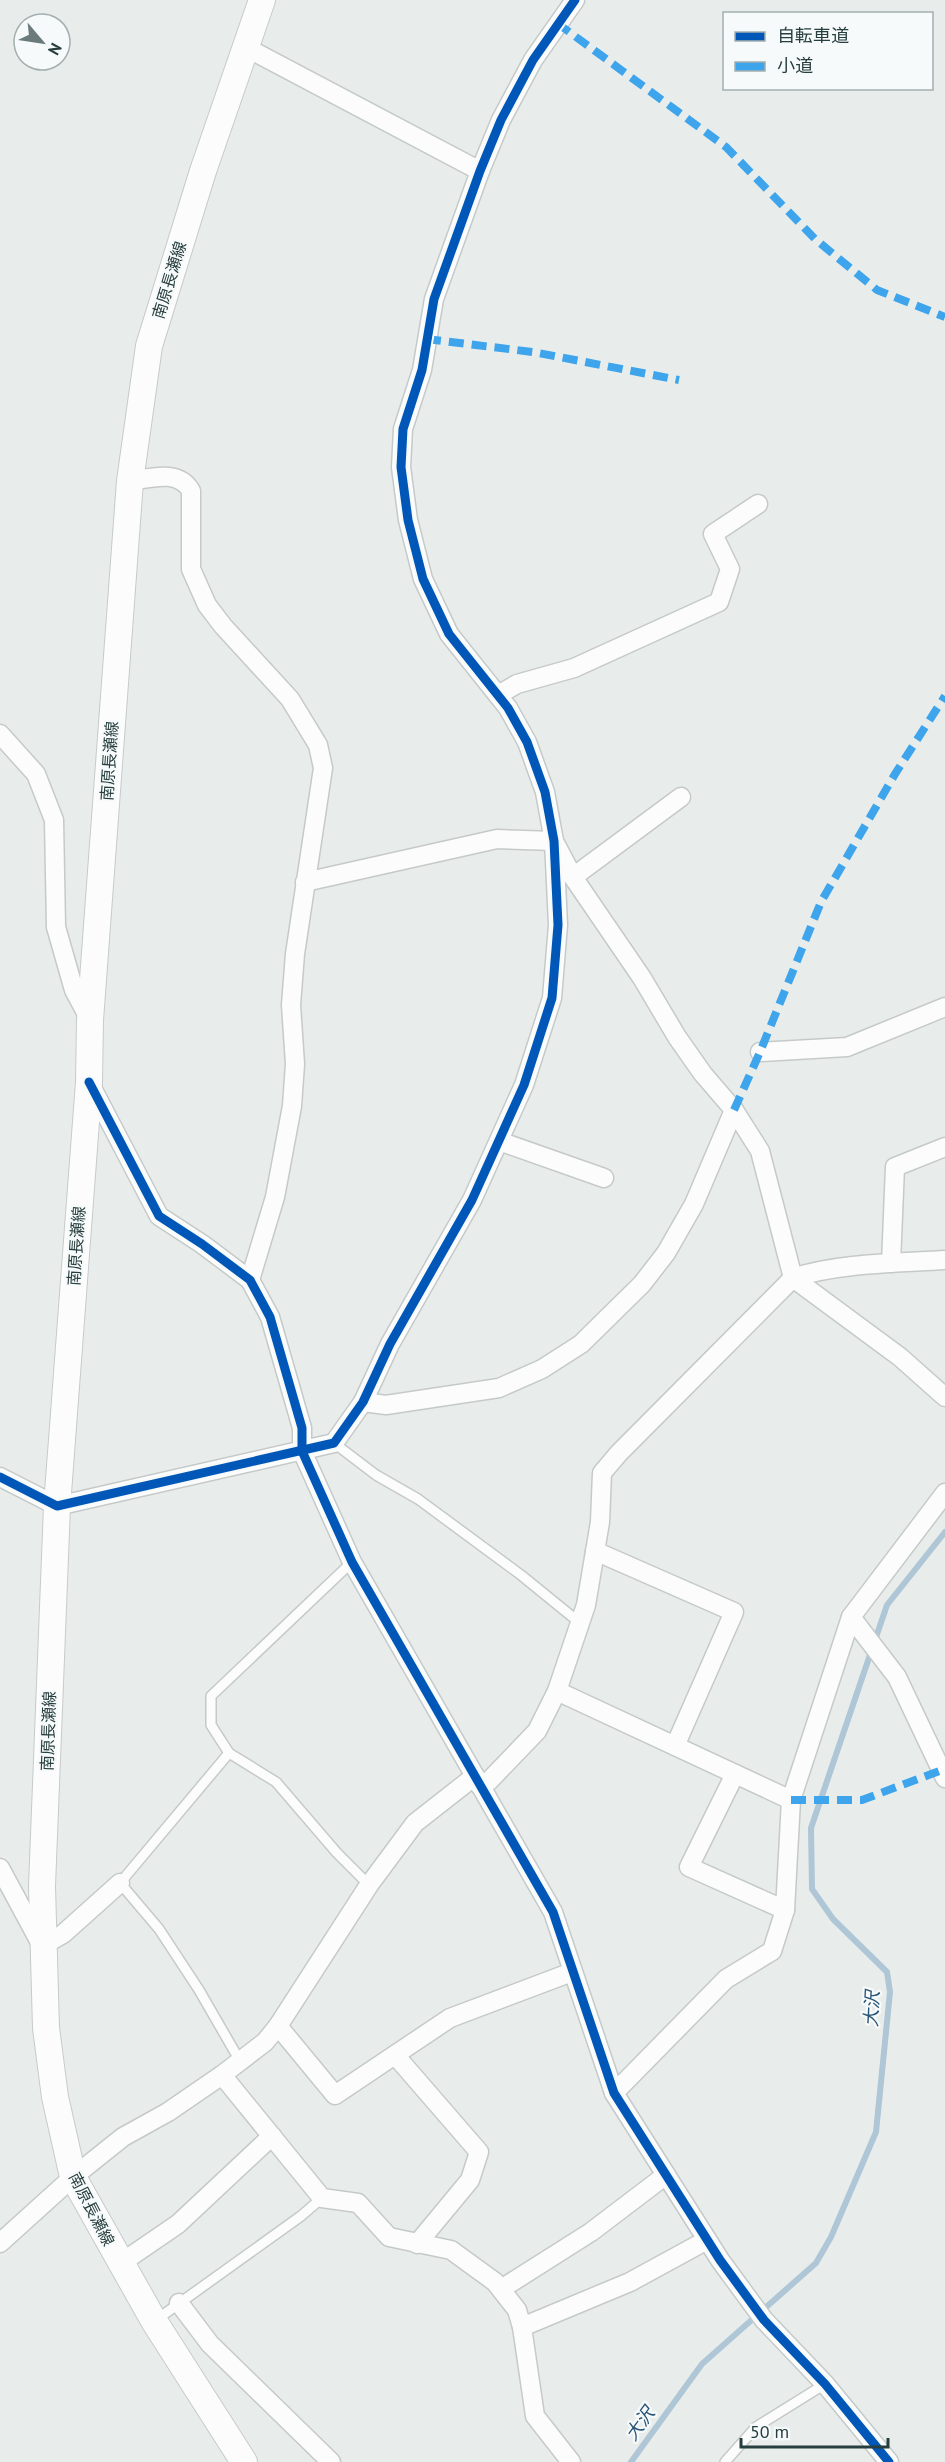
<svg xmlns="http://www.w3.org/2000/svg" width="945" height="2462" viewBox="0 0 945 2462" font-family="'PT Sans','Noto Sans JP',sans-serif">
	<rect width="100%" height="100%" fill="#e8edec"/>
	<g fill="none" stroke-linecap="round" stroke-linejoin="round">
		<polyline stroke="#aec6d6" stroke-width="6" points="631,2462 702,2364 816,2263 831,2237 876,2132 890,1992 887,1972 833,1919 812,1889 811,1828 887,1605 945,1532"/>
		<defs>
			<g id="lane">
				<polyline points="334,1443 376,1475 418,1499 521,1575 580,1623"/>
				<polyline points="352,1562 211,1696 211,1725 229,1753 276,1782 337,1853 369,1885"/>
				<polyline points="229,1753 120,1883 159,1929 199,1990 240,2061"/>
				<polyline points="156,2320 301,2216 322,2198"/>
				<polyline points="725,2462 756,2427 825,2384"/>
			</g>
			<g id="street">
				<polyline points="247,48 480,171"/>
				<path d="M 130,481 C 151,478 179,469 191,491 L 191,569 L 207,605 L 223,626 L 290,699 L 318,745 L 323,768 L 295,954 L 291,1005 L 295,1064 L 292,1106 L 275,1197 L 250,1280"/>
				<polyline points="498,695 517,684 574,668 719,602 730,569 713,534 758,504"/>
				<polyline points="0,734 36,774 54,820 56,927 74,990 90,1020"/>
				<polyline points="556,845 573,877 642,978 677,1037 703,1074 734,1110 760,1151 793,1278 900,1357 945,1397"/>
				<polyline points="573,877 681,797"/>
				<polyline points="305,882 497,839 554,841"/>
				<polyline points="760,1052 847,1047 945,1007"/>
				<polyline points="90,1084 159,1216 202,1244 250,1280 270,1317 302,1428 302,1451 352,1562 553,1912 614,2093 720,2260 764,2320 825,2384 889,2462"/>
				<polyline points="499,1141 604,1178"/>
				<polyline points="891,1263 895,1167 945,1147"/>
				<polyline points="363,1402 386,1405 499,1388 542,1369 581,1344 642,1284 666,1253 694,1204 734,1110"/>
				<polyline points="0,1477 57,1506 334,1443 363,1402 390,1344 472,1200 524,1085 552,998 558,925 554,841 545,792 527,742 508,708 449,634 423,579 408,520 401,467 403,429 422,370 434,299 480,171 501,120 533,60 575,0"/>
				<polyline points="595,1551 734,1612 675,1746"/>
				<polyline points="851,1617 897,1677 945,1778"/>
				<polyline points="557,1691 791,1800"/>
				<polyline points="735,1774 689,1867 785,1910"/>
				<path d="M 480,1786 L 489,1781 L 537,1731 L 557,1691 L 586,1605 L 600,1522 L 602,1473 L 619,1453 L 793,1278 C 837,1263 899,1263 945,1260"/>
				<polyline points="0,1868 42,1946 63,1934 120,1883"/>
				<polyline points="278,2026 335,2095 450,2018 572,1972"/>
				<polyline points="395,2055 479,2152 470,2180 417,2244"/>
				<polyline points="222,2075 322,2198 358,2203 389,2237 451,2250 495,2282 517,2310 522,2327 535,2416 571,2462"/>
				<polyline points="614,2093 726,1979 772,1951 785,1910 791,1800 851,1617 945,1493"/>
				<polyline points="0,2243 73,2177 123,2137 168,2112 222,2075 265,2042 278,2026 369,1885 415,1823 475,1776"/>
				<polyline points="121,2263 178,2224 272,2136"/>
				<polyline points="501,2289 591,2232 666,2175"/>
				<polyline points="179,2303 210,2344 331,2462"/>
				<polyline points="522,2327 630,2282 707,2240"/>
			</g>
			<polyline id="secondary" points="244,2462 154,2321 73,2177 55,2097 46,2028 42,1886 57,1506 89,1082 90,1020 130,481 149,346 203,171 262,0"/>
		</defs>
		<use href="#lane" stroke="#c5cac9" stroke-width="12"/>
		<use href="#street" stroke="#c5cac9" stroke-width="21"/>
		<use href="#secondary" stroke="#c5cbca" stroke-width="28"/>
		<use href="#lane" stroke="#fcfcfc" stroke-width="9"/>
		<use href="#street" stroke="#fcfcfc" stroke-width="18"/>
		<use href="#secondary" stroke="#fcfcfc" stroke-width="26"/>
		<g stroke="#3ea4ec" stroke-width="8" stroke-dasharray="15 8" stroke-linecap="butt">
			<polyline points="557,23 726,147 815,239 877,290 945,317"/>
			<polyline points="426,339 533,352 679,380"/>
			<polyline points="734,1110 760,1052 821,902 895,774 945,696"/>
			<polyline points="791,1800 862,1800 942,1770"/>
		</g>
		<defs>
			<g id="cycleway">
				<polyline points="89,1082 159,1216 202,1244 250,1280 270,1317 302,1428 302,1451 352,1562 553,1912 614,2093 720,2260 764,2320 825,2384 889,2462"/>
				<polyline points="0,1477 57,1506 334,1443 363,1402 390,1344 472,1200 524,1085 552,998 558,925 554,841 545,792 527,742 508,708 449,634 423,579 408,520 401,467 403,429 422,370 434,299 480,171 501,120 533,60 575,0"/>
			</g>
		</defs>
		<use href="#cycleway" stroke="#f7fafa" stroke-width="13"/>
		<use href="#cycleway" stroke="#0057b8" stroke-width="9"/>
	</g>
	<g text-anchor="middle" stroke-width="4.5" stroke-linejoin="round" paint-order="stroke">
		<g font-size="16" fill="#273e3e" stroke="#f7fafa">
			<text transform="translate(169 280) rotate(-73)" y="6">南原長瀬線</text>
			<text transform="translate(109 761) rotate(-86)" y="6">南原長瀬線</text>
			<text transform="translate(76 1246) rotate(-86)" y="6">南原長瀬線</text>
			<text transform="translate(48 1731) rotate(-88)" y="6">南原長瀬線</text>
			<text transform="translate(92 2209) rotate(63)" y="6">南原長瀬線</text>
		</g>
		<g font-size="18" font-style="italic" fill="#275375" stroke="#f7fafa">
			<text transform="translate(872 2009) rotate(-87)" y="6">大沢</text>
			<text transform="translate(640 2424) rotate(-54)" y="6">大沢</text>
		</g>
	</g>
	<rect x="723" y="12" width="210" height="78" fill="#f7fafa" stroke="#a4afaf" stroke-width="1.5"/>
	<rect x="735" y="32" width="30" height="9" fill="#0057b8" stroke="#a4afaf" stroke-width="1.5"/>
	<text x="777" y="42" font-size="18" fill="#273e3e">自転車道</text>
	<rect x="735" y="62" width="30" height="9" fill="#3ea4ec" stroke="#a4afaf" stroke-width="1.5"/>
	<text x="777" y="72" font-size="18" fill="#273e3e">小道</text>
	<g transform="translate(42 42) rotate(119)"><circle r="28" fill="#f7fafa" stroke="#a4afaf" stroke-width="1.5"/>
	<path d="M0-4.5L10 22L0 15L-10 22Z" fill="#6b7b7b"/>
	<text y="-9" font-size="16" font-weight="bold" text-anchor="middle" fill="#273e3e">N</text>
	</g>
	<path d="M741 2438v9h147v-9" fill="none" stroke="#273e3e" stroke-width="3"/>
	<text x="750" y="2438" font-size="18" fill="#273e3e" stroke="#f7fafa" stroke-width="4.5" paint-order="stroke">50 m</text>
</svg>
